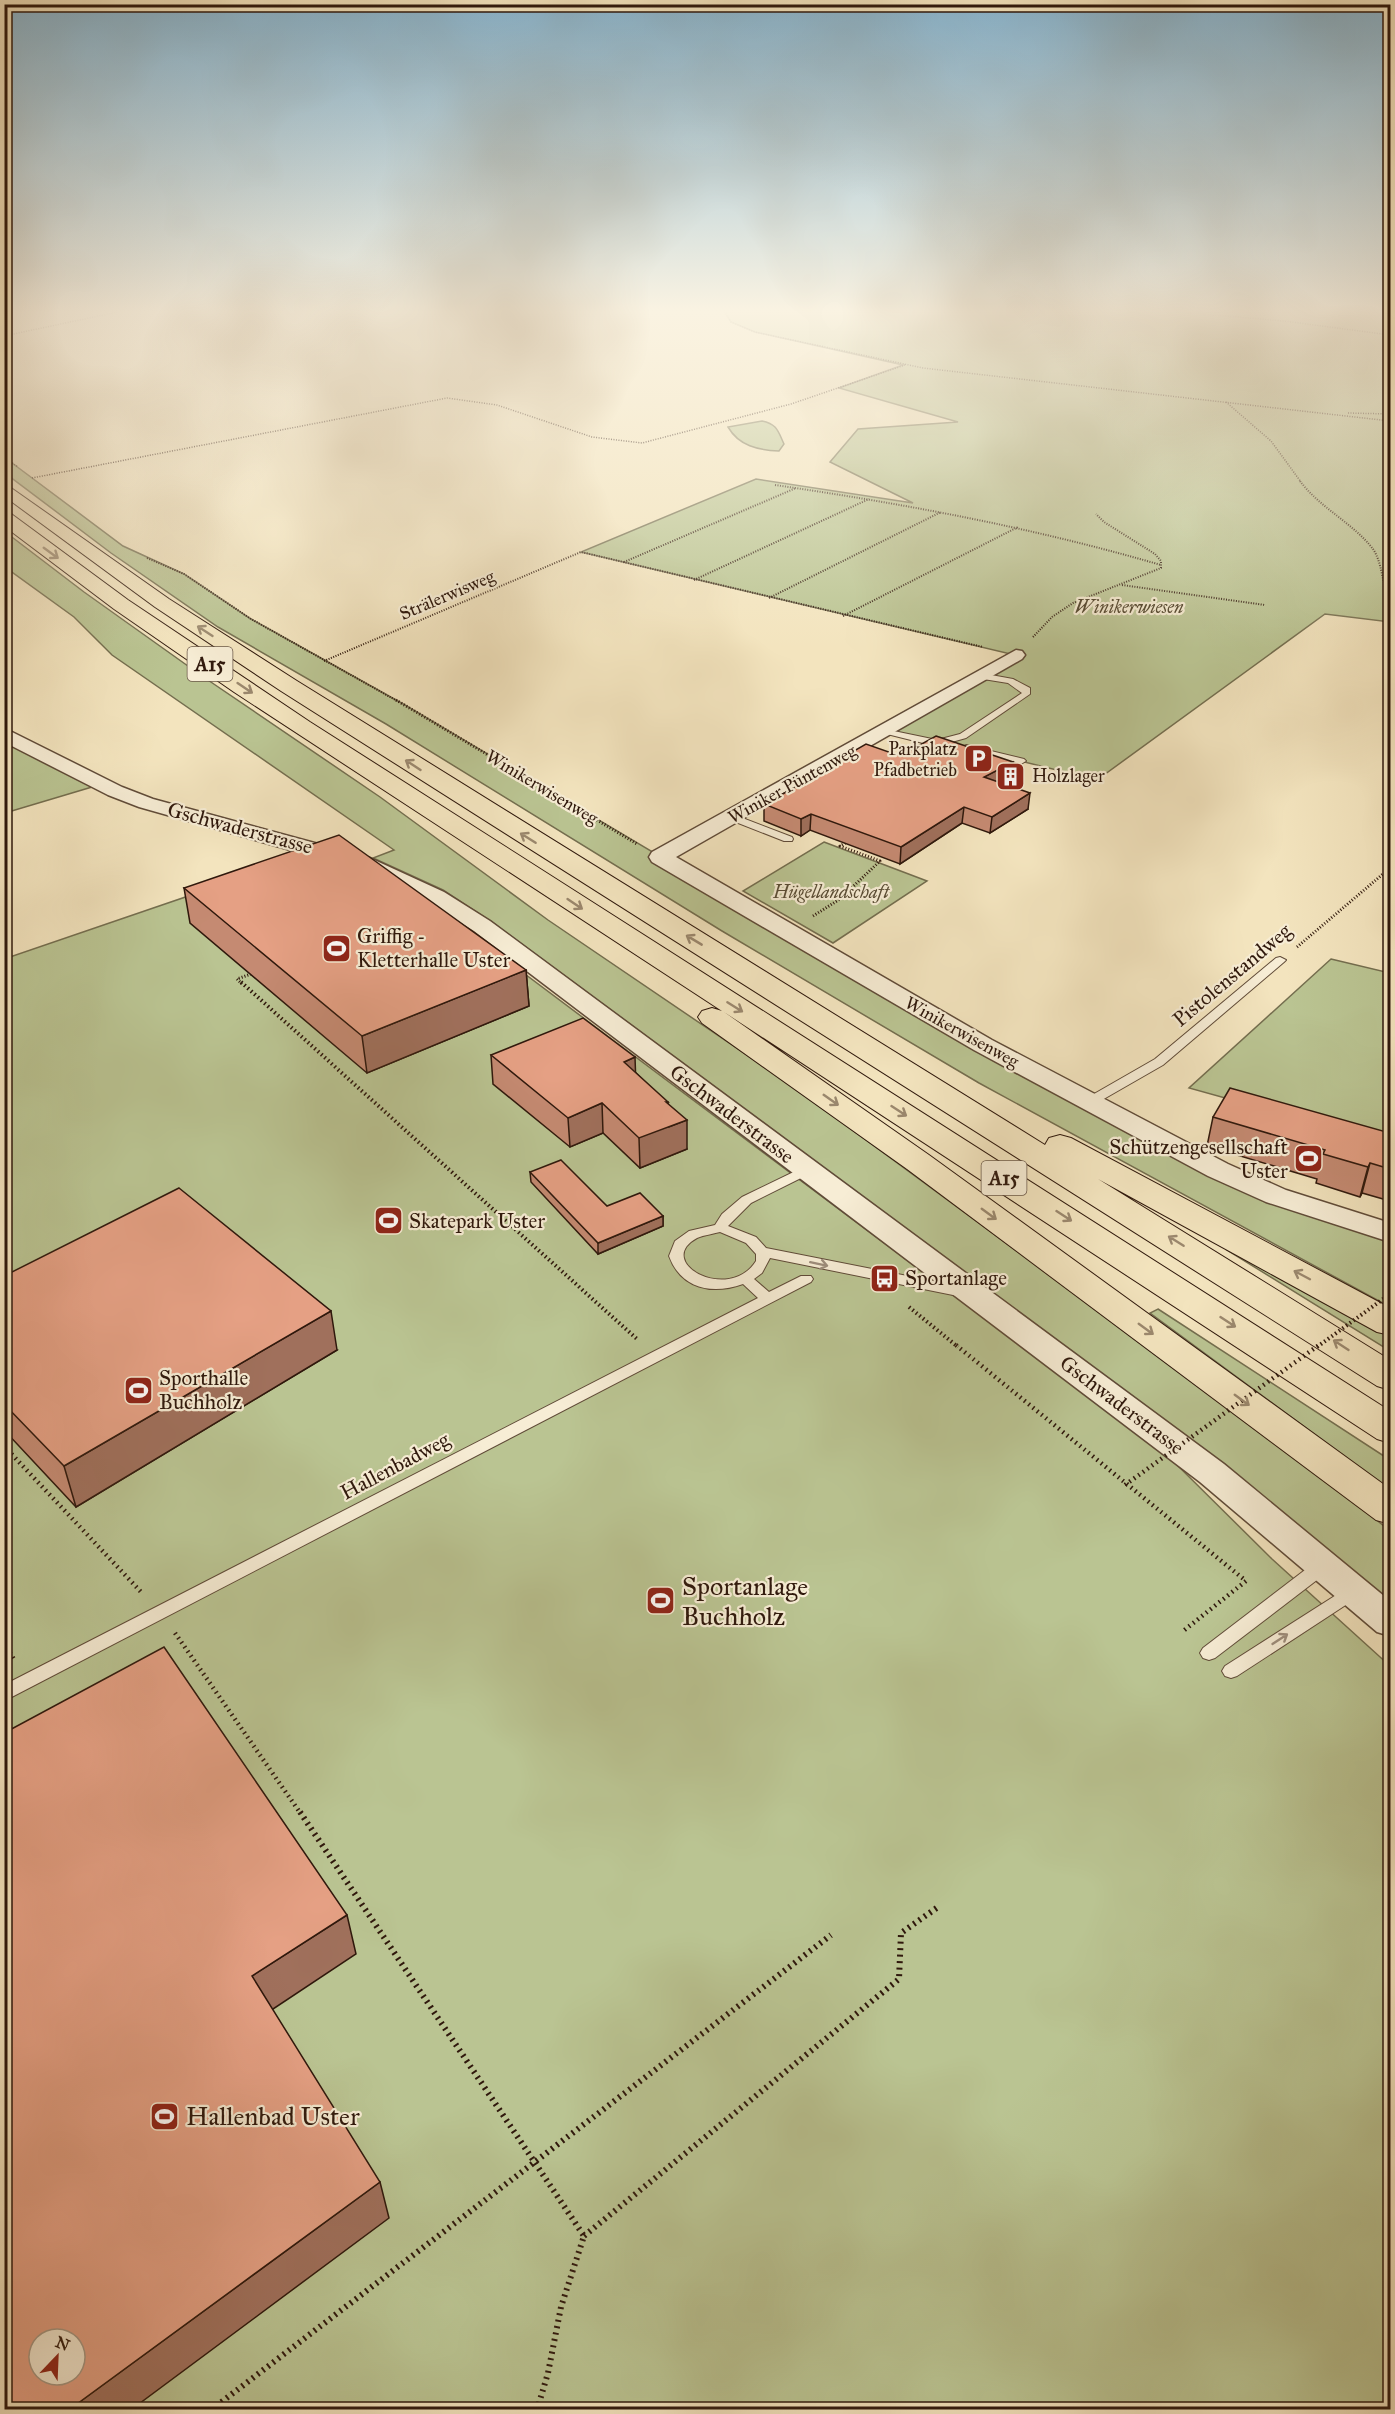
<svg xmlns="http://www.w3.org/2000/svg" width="1395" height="2414" viewBox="0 0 1395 2414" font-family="'IM FELL Great Primer',serif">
	<rect width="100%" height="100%" fill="#f3e4be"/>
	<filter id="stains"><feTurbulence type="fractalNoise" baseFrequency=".00333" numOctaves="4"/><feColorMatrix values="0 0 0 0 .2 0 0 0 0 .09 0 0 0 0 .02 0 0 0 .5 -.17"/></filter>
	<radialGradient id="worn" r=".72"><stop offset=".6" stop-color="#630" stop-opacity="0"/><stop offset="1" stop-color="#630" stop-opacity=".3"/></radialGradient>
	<g fill="#bac492" stroke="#746e4f" stroke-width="1.5" fill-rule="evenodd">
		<polygon points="724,311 1390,311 1390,622 1325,614 1097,780 960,746 884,732 1015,655 581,552 756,479 913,503 830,462 858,429 958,422 839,388 903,365 755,332 731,322"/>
		<path d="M 762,421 C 777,424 778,431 784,444 L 779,451 C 758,450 739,446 728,427 Z"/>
		<polygon points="4,457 123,546 184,574 251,619 405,705 826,955 1276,1196 1390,1233 1390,1307 979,1083 722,931 386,724 218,627 111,553 5,473"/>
		<polygon points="4,531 84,592 202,676 380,797 548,920 794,1087 1324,1477 1390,1531 1390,1602 1221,1462 492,922 443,890 373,858 394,850 112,655 74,617 5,567"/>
		<polygon points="4,734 102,784 5,813"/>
		<polygon points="824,842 927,881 833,943 743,891"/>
		<path d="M 323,850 L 462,927 L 1166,1454 L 1272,1559 L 1390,1666 L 1390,2409 L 5,2409 L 4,959 ZM 39,2339 L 75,2339 L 75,2375 L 39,2375 Z"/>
		<polygon points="1331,959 1390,973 1390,1165 1236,1101 1189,1088"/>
		<polygon points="1231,1248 1390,1337 1390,1351 1227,1250"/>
		<polygon points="1158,1309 1390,1460 1390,1490 1150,1313"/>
	</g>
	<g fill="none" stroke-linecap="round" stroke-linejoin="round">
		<defs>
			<g id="lane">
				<polygon points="980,673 1013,679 1030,688 1030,694 966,738 948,743 947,746 935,746 879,732 884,729 937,740 960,734 1022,693 1008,683 977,678 977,674"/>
				<polygon points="966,745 1024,759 1026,761 1021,764 963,750 961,748"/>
				<polygon points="732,814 792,837 793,839 792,841 784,841 728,819 727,817"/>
				<polygon points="1280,957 1286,960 1284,962 1163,1065 1095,1104 1087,1104 1085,1101 1087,1098 1155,1059 1276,958"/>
				<path d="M 806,1166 L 813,1170 L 811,1173 L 751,1203 L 728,1226 L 756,1237 L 766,1248 L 963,1287 L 970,1292 L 968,1295 L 963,1297 L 770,1258 L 762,1273 L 754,1279 L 769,1292 L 801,1276 L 811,1276 L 813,1279 L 811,1282 L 4,1701 L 4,1685 L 758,1298 L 743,1284 C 712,1295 681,1289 669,1256 L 675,1241 L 689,1231 L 715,1225 L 722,1214 L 742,1197 ZM 720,1232 L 746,1243 L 756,1254 L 756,1261 C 729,1304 653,1262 697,1238 C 704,1235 713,1234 720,1232 Z"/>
				<polygon points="1324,1558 1330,1560 1332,1565 1330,1570 1215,1658 1209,1660 1203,1658 1200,1653 1203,1648 1318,1560"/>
				<polygon points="1355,1583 1361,1585 1363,1590 1361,1595 1237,1676 1231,1678 1225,1676 1222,1671 1225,1666"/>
			</g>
			<g id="street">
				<polygon points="1016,650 1022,651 1025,655 1022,659 676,857 992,1040 1228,1164 1286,1190 1390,1223 1390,1242 1266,1202 1208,1176 974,1050 652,862 649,857 652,852"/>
				<polygon points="4,728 122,787 153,799 370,858 444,892 490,921 1224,1464 1390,1601 1390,1636 1377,1632 1200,1482 474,931 428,902 354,868 139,807 108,795 4,742"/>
			</g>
			<g id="highway">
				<polygon points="4,483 169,599 297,681 1045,1145 1049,1138 1060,1135 1071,1138 1390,1308 1390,1335 1377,1332 1098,1179 1390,1360 1390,1390 1377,1386 281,691 155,607 4,496"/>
				<polygon points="4,512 10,513 128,600 310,722 1390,1411 1390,1443 1377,1439 724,1012 929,1155 1390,1489 1390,1524 1376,1520 907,1169 702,1023 698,1017 702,1011 712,1008 722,1011 234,692 114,609 4,526"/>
			</g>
		</defs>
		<use href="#lane" stroke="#604b38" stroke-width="2"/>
		<use href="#street" stroke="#604b38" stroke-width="3"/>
		<use href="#highway" stroke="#2f180c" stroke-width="2"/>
		<g stroke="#2f180c" stroke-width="1.5" stroke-dasharray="1 1.5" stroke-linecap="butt">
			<polyline points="724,311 731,322 755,332 923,368 1390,421"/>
			<polyline points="1168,311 1284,321 1390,335"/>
			<polyline points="4,336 122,311"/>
			<polyline points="1226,402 1271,441 1301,482"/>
			<polyline points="1348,413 1390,414"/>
			<polyline points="4,457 18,467"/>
			<polyline points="32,478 447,398 497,405 592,437 642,443 791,404 905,365"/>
		</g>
		<g stroke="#2f180c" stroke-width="2" stroke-dasharray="1 1.5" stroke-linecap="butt">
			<path d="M 1300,481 C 1320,508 1353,523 1373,549 C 1383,564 1381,583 1390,598"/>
			<path d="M 775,485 C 906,504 1034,528 1161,565"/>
			<polyline points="147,558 184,574 251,619 399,702"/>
			<polyline points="624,562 796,488"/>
			<polyline points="694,580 869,499"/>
			<polyline points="1122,585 1265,605"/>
			<polyline points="769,598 941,512"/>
			<polyline points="843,616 1018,527"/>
			<polyline points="1033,637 1052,617 1073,603 1161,568 1161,561 1155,554 1104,522 1096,514"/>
			<polyline points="324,661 581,552 983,647"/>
		</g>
		<g stroke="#2f180c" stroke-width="3" stroke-dasharray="1 2" stroke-linecap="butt">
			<polyline points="396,700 637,844"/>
			<polyline points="813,916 840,899 880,861 840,846 847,842"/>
			<polyline points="1297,947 1390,868"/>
			<polyline points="242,984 237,979 251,974"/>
		</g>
		<g stroke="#2f180c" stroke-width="4" stroke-dasharray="1.5 3" stroke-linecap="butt">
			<polyline points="241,982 638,1340"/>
			<polyline points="909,1307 958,1347"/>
		</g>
		<g stroke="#2f180c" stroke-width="4.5" stroke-dasharray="1.5 4" stroke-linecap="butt">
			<polyline points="956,1345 1246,1581 1182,1632"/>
			<polyline points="4,1446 142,1593"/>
			<polyline points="175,1633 301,1814"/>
			<polyline points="4,1643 15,1661"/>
		</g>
		<g stroke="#2f180c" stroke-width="6" stroke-dasharray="2 4.5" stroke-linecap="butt">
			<polyline points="300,1812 584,2236 561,2307 548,2373 537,2410"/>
			<polyline points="584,2236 899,1979 901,1933 938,1907"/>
			<polyline points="211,2410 831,1935"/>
		</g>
		<use href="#lane" fill="#f7edd5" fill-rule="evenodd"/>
		<use href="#street" fill="#f7edd5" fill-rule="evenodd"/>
		<use href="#highway" fill="#f3e4be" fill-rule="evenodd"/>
		<polyline stroke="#2f180c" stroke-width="4" stroke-dasharray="1.5 3" stroke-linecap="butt" points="1317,1347 1390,1294"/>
		<polyline stroke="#2f180c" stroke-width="4.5" stroke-dasharray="1.5 4" stroke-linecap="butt" points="1125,1485 1319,1345"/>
	</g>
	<g fill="#c58a72" stroke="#2f180c" stroke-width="1.5">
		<polygon points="900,756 1011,778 1002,783 1028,809 990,833 962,823 900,864 810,830 801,836 764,821 764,804 826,771 826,767"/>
		<polygon points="184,888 526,970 529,1006 367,1073 190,923"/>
		<polygon points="491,1055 635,1072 668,1104 687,1149 640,1168 603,1133 570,1147 493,1084"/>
		<polygon points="1213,1117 1390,1133 1390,1201 1362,1193 1360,1197 1316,1183 1317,1179 1207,1146"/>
		<polygon points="530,1172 607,1206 663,1216 663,1226 598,1254 531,1182"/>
		<polygon points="4,1276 337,1350 76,1507 4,1430"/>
	</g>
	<g fill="#a0705c" stroke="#2f180c" stroke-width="1.5">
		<polygon points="1013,762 1011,778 982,793 984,777"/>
		<polygon points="1030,793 1028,809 990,833 992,817"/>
		<polygon points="964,807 962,823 900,864 901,847"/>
		<polygon points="811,814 810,830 801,836 801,819"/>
		<polygon points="526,970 529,1006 367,1073 362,1036"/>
		<polygon points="635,1057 636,1086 624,1062"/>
		<polygon points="666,1102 668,1102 669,1127 687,1120 687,1149 640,1168 639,1138"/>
		<polygon points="602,1103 603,1133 570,1147 568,1118"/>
		<polygon points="1370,1163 1362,1193 1360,1197 1368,1167"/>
		<polygon points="663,1216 663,1226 598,1254 598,1243"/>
		<polygon points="331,1311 337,1350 76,1507 64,1466"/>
		<polygon points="347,1915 356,1954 264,2015 252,1976"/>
		<polygon points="380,2182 389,2218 132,2409 70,2409"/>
	</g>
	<g fill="#e5a084" stroke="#2f180c" stroke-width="1.5" fill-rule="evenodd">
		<polygon points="936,736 1013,762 984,777 1030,793 992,817 964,807 901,847 811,814 801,819 764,804 831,768 826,767 866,744 900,756"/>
		<polygon points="339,835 526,970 362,1036 184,888"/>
		<polygon points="583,1018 635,1057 624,1062 668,1102 666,1102 687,1120 639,1138 602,1103 568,1118 491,1055"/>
		<polygon points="1230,1088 1390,1133 1390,1169 1370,1163 1368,1167 1323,1154 1325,1150 1213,1117"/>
		<polygon points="561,1160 607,1206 640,1193 663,1216 598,1243 530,1172"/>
		<polygon points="179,1188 331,1311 64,1466 4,1404 4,1276"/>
		<path d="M 164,1647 L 347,1915 L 252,1976 L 380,2182 L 70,2409 L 4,2409 L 4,1733 ZM 39,2339 L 75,2339 L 75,2375 L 39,2375 Z"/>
	</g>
	<defs><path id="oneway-shaft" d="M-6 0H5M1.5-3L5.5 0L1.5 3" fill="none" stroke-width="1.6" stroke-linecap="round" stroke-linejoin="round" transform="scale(1.5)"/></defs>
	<g stroke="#9b886e">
		<use href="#oneway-shaft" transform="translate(51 553) rotate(36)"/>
		<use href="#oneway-shaft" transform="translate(205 631) rotate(-147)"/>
		<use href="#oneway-shaft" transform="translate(245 688) rotate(34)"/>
		<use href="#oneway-shaft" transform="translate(413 765) rotate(-147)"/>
		<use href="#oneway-shaft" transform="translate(528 838) rotate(-148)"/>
		<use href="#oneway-shaft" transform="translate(575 904) rotate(34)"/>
		<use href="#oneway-shaft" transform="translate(694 940) rotate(-149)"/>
		<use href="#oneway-shaft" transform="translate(735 1007) rotate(32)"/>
		<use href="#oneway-shaft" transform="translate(831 1100) rotate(35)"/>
		<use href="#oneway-shaft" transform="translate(899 1111) rotate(33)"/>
		<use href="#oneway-shaft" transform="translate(989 1214) rotate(36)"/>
		<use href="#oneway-shaft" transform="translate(1064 1216) rotate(33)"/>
		<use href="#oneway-shaft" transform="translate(1176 1241) rotate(-148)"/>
		<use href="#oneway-shaft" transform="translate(1302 1275) rotate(-152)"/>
		<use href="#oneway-shaft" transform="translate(1228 1322) rotate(33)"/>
		<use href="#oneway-shaft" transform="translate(1146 1329) rotate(36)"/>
		<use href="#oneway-shaft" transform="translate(1341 1345) rotate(-147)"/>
		<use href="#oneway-shaft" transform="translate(1242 1400) rotate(36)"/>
	</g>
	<g stroke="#9d8d7b">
		<use href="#oneway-shaft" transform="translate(819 1264) rotate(12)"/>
		<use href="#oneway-shaft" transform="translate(1280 1639) rotate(-33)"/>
	</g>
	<linearGradient id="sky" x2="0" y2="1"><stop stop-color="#89b8d4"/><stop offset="0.48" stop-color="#faf3e2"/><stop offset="1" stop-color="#faf3e2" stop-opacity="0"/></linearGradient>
	<rect width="1395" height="649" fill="url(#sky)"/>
	<defs>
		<symbol id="parking-square" viewBox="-11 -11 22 22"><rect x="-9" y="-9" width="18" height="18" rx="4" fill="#8f2418" stroke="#f7edd5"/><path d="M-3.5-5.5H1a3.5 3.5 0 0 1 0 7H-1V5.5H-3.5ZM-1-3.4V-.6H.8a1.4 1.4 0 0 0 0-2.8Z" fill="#fff"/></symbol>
		<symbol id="building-square" viewBox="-11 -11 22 22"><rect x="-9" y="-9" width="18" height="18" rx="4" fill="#8f2418" stroke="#f7edd5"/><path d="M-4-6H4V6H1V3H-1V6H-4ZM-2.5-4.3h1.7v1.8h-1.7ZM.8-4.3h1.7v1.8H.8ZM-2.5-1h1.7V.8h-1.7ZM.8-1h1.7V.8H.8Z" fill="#fff"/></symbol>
		<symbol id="stadium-square" viewBox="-11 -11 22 22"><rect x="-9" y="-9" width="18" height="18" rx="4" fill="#8f2418" stroke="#f7edd5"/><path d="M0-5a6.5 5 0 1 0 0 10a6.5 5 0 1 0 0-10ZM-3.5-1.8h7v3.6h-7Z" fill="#fff"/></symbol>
		<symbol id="bus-square" viewBox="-11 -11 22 22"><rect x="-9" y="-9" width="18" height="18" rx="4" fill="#8f2418" stroke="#f7edd5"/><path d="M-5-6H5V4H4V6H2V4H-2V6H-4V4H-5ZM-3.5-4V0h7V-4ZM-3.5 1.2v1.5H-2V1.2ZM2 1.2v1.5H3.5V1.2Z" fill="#fff"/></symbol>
	</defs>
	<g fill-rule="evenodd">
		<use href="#parking-square" x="962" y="742" width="33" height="33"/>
		<use href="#building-square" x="994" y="760" width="33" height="33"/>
		<use href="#stadium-square" x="320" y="932" width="33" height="33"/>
		<use href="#stadium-square" x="1292" y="1142" width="33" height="33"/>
		<use href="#stadium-square" x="372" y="1204" width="33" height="33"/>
		<use href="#bus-square" x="868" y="1262" width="33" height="33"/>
		<use href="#stadium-square" x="122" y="1374" width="33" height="33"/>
		<use href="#stadium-square" x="644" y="1584" width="33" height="33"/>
		<use href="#stadium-square" x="148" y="2100" width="33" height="33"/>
	</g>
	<g text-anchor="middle" stroke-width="4.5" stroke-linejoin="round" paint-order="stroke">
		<g font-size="18" fill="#2f180c" stroke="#f7edd5">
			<text transform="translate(447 595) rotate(-23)" y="6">Strälerwisweg</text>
			<text transform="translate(792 784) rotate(-29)" y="6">Winiker Püntenweg</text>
			<text transform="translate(542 787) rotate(31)" y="6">Winikerwisenweg</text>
			<text transform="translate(962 1032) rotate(29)" y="6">Winikerwisenweg</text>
		</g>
		<g font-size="18" font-style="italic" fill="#594c34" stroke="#f7edd5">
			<text x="1129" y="613">Winikerwiesen</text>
			<text x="831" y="898">Hügellandschaft</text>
		</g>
		<g font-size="18" fill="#2f180c" stroke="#f7edd5" text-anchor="end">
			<text x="957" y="755">Parkplatz<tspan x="957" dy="21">Pfadbetrieb</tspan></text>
			<text x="1032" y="782" text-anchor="start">Holzlager</text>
		</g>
		<g fill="#f7edd5" stroke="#6b5848" stroke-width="1.5">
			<rect x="187.5" y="647" width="45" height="34" rx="4.5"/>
			<rect x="981.5" y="1161" width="45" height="34" rx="4.5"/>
		</g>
		<g font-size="20" font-weight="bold" fill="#2f180c">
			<text x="210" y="671">A15</text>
			<text x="1004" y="1185">A15</text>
		</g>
		<g font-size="21" fill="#2f180c" stroke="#f7edd5">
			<text transform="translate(240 828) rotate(15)" y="7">Gschwaderstrasse</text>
			<text transform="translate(1232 975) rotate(-40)" y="7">Pistolenstandweg</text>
			<text transform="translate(732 1114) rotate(37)" y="7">Gschwaderstrasse</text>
			<text transform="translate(1122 1405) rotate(37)" y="7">Gschwaderstrasse</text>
			<text transform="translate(395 1466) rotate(-28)" y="7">Hallenbadweg</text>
		</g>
		<g font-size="21" fill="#2f180c" stroke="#f7edd5" text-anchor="start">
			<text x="357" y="943">Griffig -<tspan x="357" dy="24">Kletterhalle Uster</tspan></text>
			<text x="1288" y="1154" text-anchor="end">Schützengesellschaft<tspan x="1288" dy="24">Uster</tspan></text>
			<text x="409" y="1228">Skatepark Uster</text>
			<text x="905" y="1285">Sportanlage</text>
			<text x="159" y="1385">Sporthalle<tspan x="159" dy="24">Buchholz</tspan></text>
		</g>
		<g font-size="26" fill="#2f180c" stroke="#f7edd5" text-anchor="start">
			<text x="682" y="1595">Sportanlage<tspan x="682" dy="30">Buchholz</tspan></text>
			<text x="186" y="2125">Hallenbad Uster</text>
		</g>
	</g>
	<rect width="1395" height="2414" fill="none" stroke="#f3e4be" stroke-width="24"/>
	<rect x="6" y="6" width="1383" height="2402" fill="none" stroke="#2f180c" stroke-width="3"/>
	<rect x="12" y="12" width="1371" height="2390" fill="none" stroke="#2f180c" stroke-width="1.5"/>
	<g transform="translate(57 2357) rotate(23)"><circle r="28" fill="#f7edd5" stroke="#a79885" stroke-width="1.5"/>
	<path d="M0-4.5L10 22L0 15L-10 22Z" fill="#8f2418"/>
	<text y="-9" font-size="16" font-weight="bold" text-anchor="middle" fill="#2f180c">N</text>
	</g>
	<rect width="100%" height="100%" filter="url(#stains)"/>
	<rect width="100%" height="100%" fill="url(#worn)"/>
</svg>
